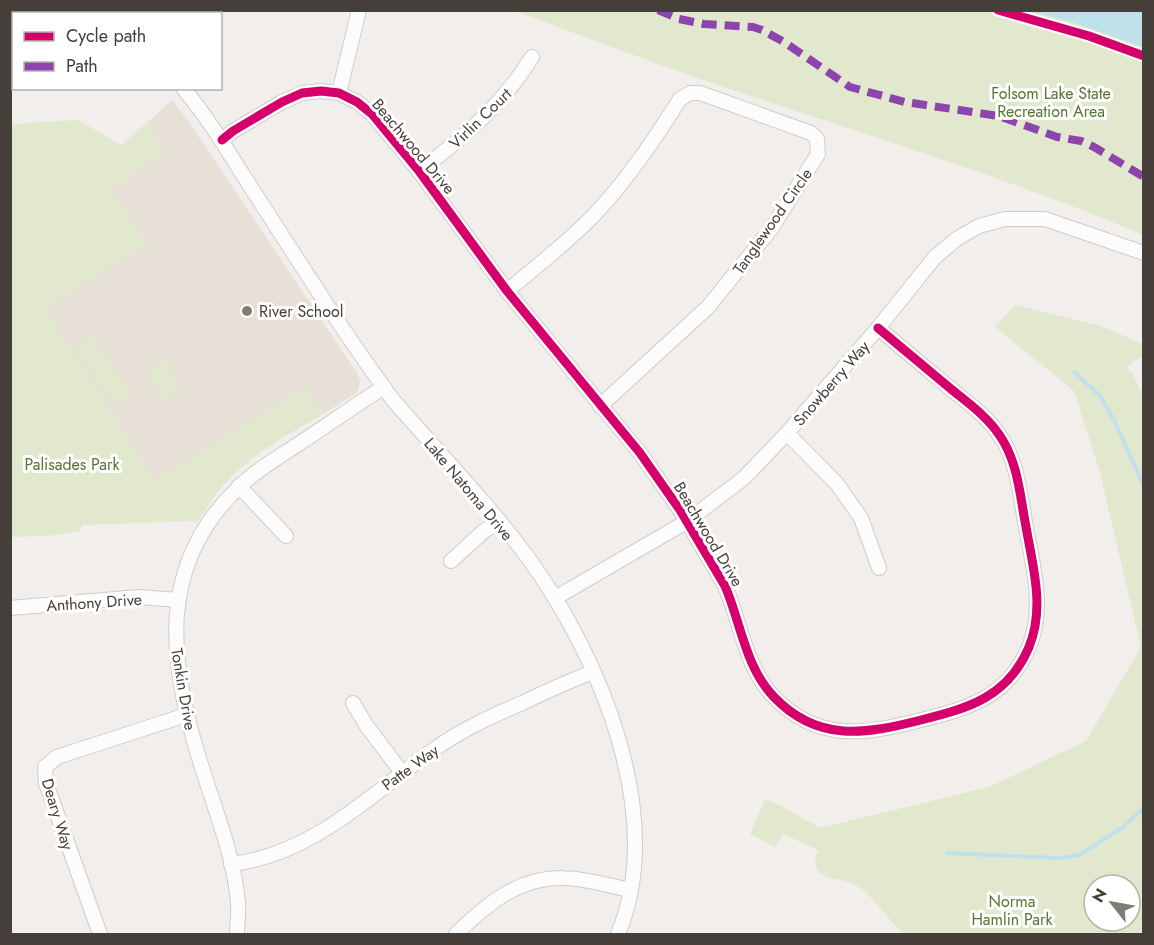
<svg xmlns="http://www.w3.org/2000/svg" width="1154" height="945" viewBox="0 0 1154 945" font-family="Jost,sans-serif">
	<rect width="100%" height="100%" fill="#f1eeeb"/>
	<polygon fill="#e7e0d7" points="172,100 186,118 358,374 360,383 357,393 323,414 305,387 155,480 45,308 148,243 111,190 165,151 148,122"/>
	<g fill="#e2e8cd" fill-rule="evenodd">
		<path d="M 514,11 L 1143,11 L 1143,235 C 1004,176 858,132 715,84 C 647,61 581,35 514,11 Z"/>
		<path d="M 78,120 L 121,145 L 148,122 L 165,151 L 111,190 L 148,243 L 45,308 L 155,480 L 305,387 L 323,414 C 288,435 249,455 222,487 C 213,497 206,510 198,521 L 82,525 L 80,531 L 48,536 L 11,537 L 11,124 Z"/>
		<path d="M 1015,305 L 1101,326 L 1143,344 L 1143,355 L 1126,367 L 1133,374 L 1144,399 L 1143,934 L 906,934 C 886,921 876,896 854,884 C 838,876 810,883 816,854 L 820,851 L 783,834 L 775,847 L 750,834 L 765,800 L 778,804 L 820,828 L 989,787 L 1086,741 L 1141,647 L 1100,473 L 1074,391 L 995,327 ZM 1094,885 L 1130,885 L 1130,921 L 1094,921 Z"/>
		<polygon points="92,334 132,393 113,405 74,346"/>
		<polygon points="164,359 183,390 164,402 145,371"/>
	</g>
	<polygon fill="#bfe1eb" points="1029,11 1143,11 1143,47 1075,23"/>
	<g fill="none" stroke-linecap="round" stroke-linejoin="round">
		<g stroke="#bfe1eb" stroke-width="4">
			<polyline points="1074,372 1100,396 1114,420 1144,486"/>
			<polyline points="947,853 1058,858 1080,855 1123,827 1144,808"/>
		</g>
		<defs>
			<g id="street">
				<polyline points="47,10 48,14"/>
				<polyline points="170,14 171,10"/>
				<polyline points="10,44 14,44"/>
				<path d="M 183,88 C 209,119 229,153 250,186 C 297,258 342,331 393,400 C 438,452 488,503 529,559 C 600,657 667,816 618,934"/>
				<polyline points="339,93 359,10"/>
				<path d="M 222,140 L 233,131 L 282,102 L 302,93 L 321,91 L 339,93 L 357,102 L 372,114 L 419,171 L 507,291 L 640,453 L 680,510 L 725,586 C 741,623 745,667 774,697 C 818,743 866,734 921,720 C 969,708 1008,697 1029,647 C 1045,608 1033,567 1026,527 C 1020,496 1018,462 1000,436 C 988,417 968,403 951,389 C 927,369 902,348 878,328"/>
				<path d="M 419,171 C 463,138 503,104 532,57"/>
				<path d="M 507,291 C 537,266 567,243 594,215 C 628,179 654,140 680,99 L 690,93 L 700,93 L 811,133 L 817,139 L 818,154 L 771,229 L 708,307 L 600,406"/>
				<polyline points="787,433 837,484 861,518 879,568"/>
				<polyline points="239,486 286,536"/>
				<polyline points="451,561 484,531 498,522"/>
				<polyline points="555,598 686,522 744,478 787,433 878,328 935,257 958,238 979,226 1005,219 1045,219 1144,253"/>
				<polyline points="10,608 139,597 178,600"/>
				<polyline points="353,703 366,725 403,774"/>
				<path d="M 231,864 C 313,855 372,793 436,748 C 463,729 492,716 522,703 C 545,692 569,681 593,672"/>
				<polyline points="100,934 46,783 45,767 57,757 186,715"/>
				<path d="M 237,934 C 237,924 239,913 238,903 C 234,854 213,805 199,758 C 169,661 157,565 238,488 C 255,471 277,458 297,445 C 326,426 354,406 384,387"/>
				<path d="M 456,934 C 486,905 518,877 563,878 C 585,878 609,886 631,890"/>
			</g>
		</defs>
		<use href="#street" stroke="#cfccc9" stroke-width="16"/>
		<use href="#street" stroke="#fdfcfc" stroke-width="14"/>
		<polyline stroke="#8e44ad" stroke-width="8" stroke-dasharray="15 8" stroke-linecap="butt" points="658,10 679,19 704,24 753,27 762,30 784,42 850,87 905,102 999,116 1057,137 1081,141 1094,147 1144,177"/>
		<defs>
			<g id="cycleway">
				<polyline points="998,10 1089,36 1144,56"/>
				<path d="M 222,140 L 233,131 L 282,102 L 302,93 L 321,91 L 339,93 L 357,102 L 372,114 L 419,171 L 507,291 L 640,453 L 680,510 L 725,586 C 741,623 745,667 774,697 C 818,743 866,734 921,720 C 969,708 1008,697 1029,647 C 1045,608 1033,567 1026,527 C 1020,496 1018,462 1000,436 C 988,417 968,403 951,389 C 927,369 902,348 878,328"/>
			</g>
		</defs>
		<use href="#cycleway" stroke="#fff" stroke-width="13"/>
		<use href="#cycleway" stroke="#d6006c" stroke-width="9"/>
	</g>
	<circle fill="#827c77" stroke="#fff" stroke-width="2" cx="247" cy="311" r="6"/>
	<g text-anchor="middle" stroke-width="6" stroke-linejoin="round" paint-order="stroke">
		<g font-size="16" fill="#54742f" stroke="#fff">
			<text x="1051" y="99">Folsom Lake State<tspan x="1051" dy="18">Recreation Area</tspan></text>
			<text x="72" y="470">Palisades Park</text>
			<text x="1012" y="907">Norma<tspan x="1012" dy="18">Hamlin Park</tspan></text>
		</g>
		<g font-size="16" fill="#463e38" stroke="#fff">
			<text transform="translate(480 118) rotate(-44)" y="6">Virlin Court</text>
			<text transform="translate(414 146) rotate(50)" y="6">Beachwood Drive</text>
			<text transform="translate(772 221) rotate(-55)" y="6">Tanglewood Circle</text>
			<text transform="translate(831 383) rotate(-49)" y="6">Snowberry Way</text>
			<text transform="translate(469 489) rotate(50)" y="6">Lake Natoma Drive</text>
			<text transform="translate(709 534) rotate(59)" y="6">Beachwood Drive</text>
			<text transform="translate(94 602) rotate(-4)" y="6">Anthony Drive</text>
			<text transform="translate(184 689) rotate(80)" y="6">Tonkin Drive</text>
			<text transform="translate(410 767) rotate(-36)" y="6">Patte Way</text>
			<text transform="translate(58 814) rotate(73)" y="6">Deary Way</text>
		</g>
		<g font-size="16" fill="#463e38" stroke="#fff" text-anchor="start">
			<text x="259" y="317">River School</text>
		</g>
	</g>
	<rect width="1154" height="945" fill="none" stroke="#463e38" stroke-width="24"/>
	<rect x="12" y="12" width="210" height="78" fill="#ffffff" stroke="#b5b2af" stroke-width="1.5"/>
	<rect x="24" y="32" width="30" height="9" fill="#d6006c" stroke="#b5b2af" stroke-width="1.5"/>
	<text x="66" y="42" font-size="18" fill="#463e38">Cycle path</text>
	<rect x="24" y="62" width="30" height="9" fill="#8e44ad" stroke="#b5b2af" stroke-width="1.5"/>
	<text x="66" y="72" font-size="18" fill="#463e38">Path</text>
	<g transform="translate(1112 903) rotate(301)"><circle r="28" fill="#ffffff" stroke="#b5b2af" stroke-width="1.5"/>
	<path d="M0-4.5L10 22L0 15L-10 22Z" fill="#827c77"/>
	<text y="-9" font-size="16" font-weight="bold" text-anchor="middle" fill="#463e38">N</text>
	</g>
</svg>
